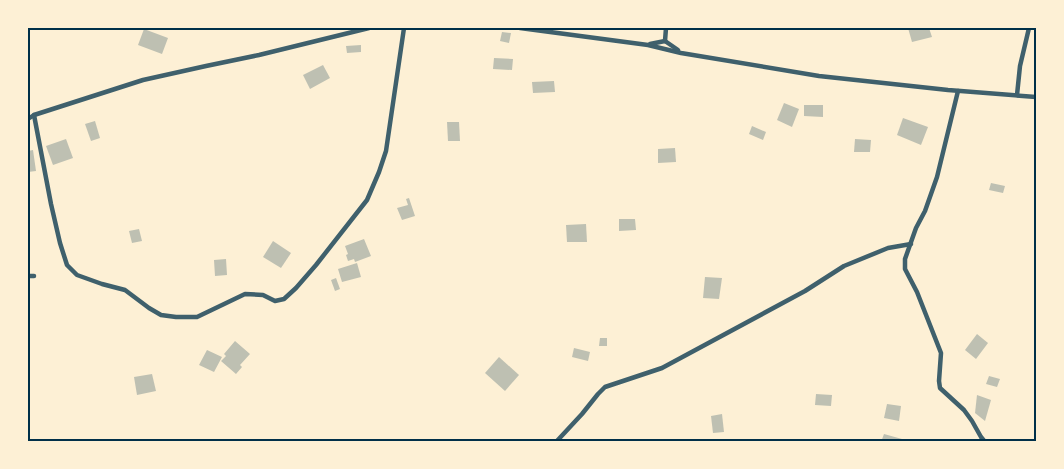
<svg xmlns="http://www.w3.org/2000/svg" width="1064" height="469" viewBox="0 0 1064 469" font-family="'Space Grotesk',sans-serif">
	<rect width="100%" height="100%" fill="#fdf0d5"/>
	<g fill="#bec0b2">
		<polygon points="908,28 929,28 932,37 912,42"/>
		<polygon points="144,29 168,38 162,54 138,45"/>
		<polygon points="502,32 511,33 509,43 500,41"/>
		<polygon points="361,45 361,52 347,53 346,46"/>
		<polygon points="494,58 513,59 512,70 493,69"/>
		<polygon points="323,65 330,78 310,89 303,75"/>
		<polygon points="554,81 555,92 533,93 532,82"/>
		<polygon points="784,103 799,109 792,127 777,120"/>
		<polygon points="804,105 823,105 823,117 804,116"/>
		<polygon points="903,118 928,127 921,145 897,135"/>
		<polygon points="95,121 100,138 91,141 85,124"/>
		<polygon points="447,122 459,122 460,141 448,141"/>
		<polygon points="752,126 766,132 763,140 749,134"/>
		<polygon points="66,139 73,158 53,165 46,146"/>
		<polygon points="855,139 871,140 870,152 854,152"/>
		<polygon points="675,148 676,162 658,163 658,149"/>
		<polygon points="33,150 36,171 28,172 28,151"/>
		<polygon points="991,183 1005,186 1003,193 989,190"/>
		<polygon points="409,198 415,216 402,220 397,208 408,205 406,199"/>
		<polygon points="619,219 635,219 636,230 619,231"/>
		<polygon points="586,224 587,242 567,242 566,225"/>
		<polygon points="139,229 142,241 132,243 129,231"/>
		<polygon points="364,239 371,256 355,262 354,259 348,261 346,255 348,254 345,246"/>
		<polygon points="273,241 291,253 281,268 263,257"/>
		<polygon points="226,259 227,275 215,276 214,260"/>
		<polygon points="357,263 361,277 342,282 338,269"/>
		<polygon points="705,277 722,278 719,299 703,298"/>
		<polygon points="336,278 340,289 335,291 331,280"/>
		<polygon points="977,334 988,343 976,359 965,350"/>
		<polygon points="600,338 607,338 607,346 599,346"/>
		<polygon points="235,341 250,354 240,365 242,367 236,374 221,361 226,356 224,354"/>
		<polygon points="574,348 590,352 588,361 572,357"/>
		<polygon points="207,350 222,357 214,372 199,365"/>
		<polygon points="499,357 519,375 505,391 485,373"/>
		<polygon points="152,374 156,391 137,395 134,377"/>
		<polygon points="989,376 1000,379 997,387 986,384"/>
		<polygon points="816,394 832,395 831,406 815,405"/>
		<polygon points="977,395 991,400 985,421 975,413"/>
		<polygon points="887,404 901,406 899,421 884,418"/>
		<polygon points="722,414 724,432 713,433 711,416"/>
		<polygon points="884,434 902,439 901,442 881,442"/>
	</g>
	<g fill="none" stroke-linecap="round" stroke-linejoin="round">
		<g stroke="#3f606c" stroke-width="4.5">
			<polyline points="520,28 648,45 681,53 819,76 948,90 1036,97"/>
			<polyline points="665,41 678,50"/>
			<polyline points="665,41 666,28"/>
			<polyline points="650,44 665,41"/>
			<polyline points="958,91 937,177 925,211 916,228 905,259 905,269 917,292 941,353 939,381 940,388 964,410 972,421 981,437 985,442"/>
			<polyline points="1017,95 1020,66 1029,28"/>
			<polyline points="34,115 51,204 60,243 67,265 77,275 102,284 125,290 149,308 161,315 176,317 197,317 245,294 263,295 275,301 284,299 296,288 316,265 367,200 379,172 386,151 404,28"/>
			<polyline points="28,119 34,115 143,80 206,66 259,55 369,28"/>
			<polyline points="28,276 34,276"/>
			<polyline points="556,442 582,414 598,394 605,387 662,368 805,291 844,266 888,248 911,244"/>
		</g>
	</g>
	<rect width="1064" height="469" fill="none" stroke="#fdf0d5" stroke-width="58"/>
	<rect x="29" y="29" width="1006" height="411" fill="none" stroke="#003049" stroke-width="2"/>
</svg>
